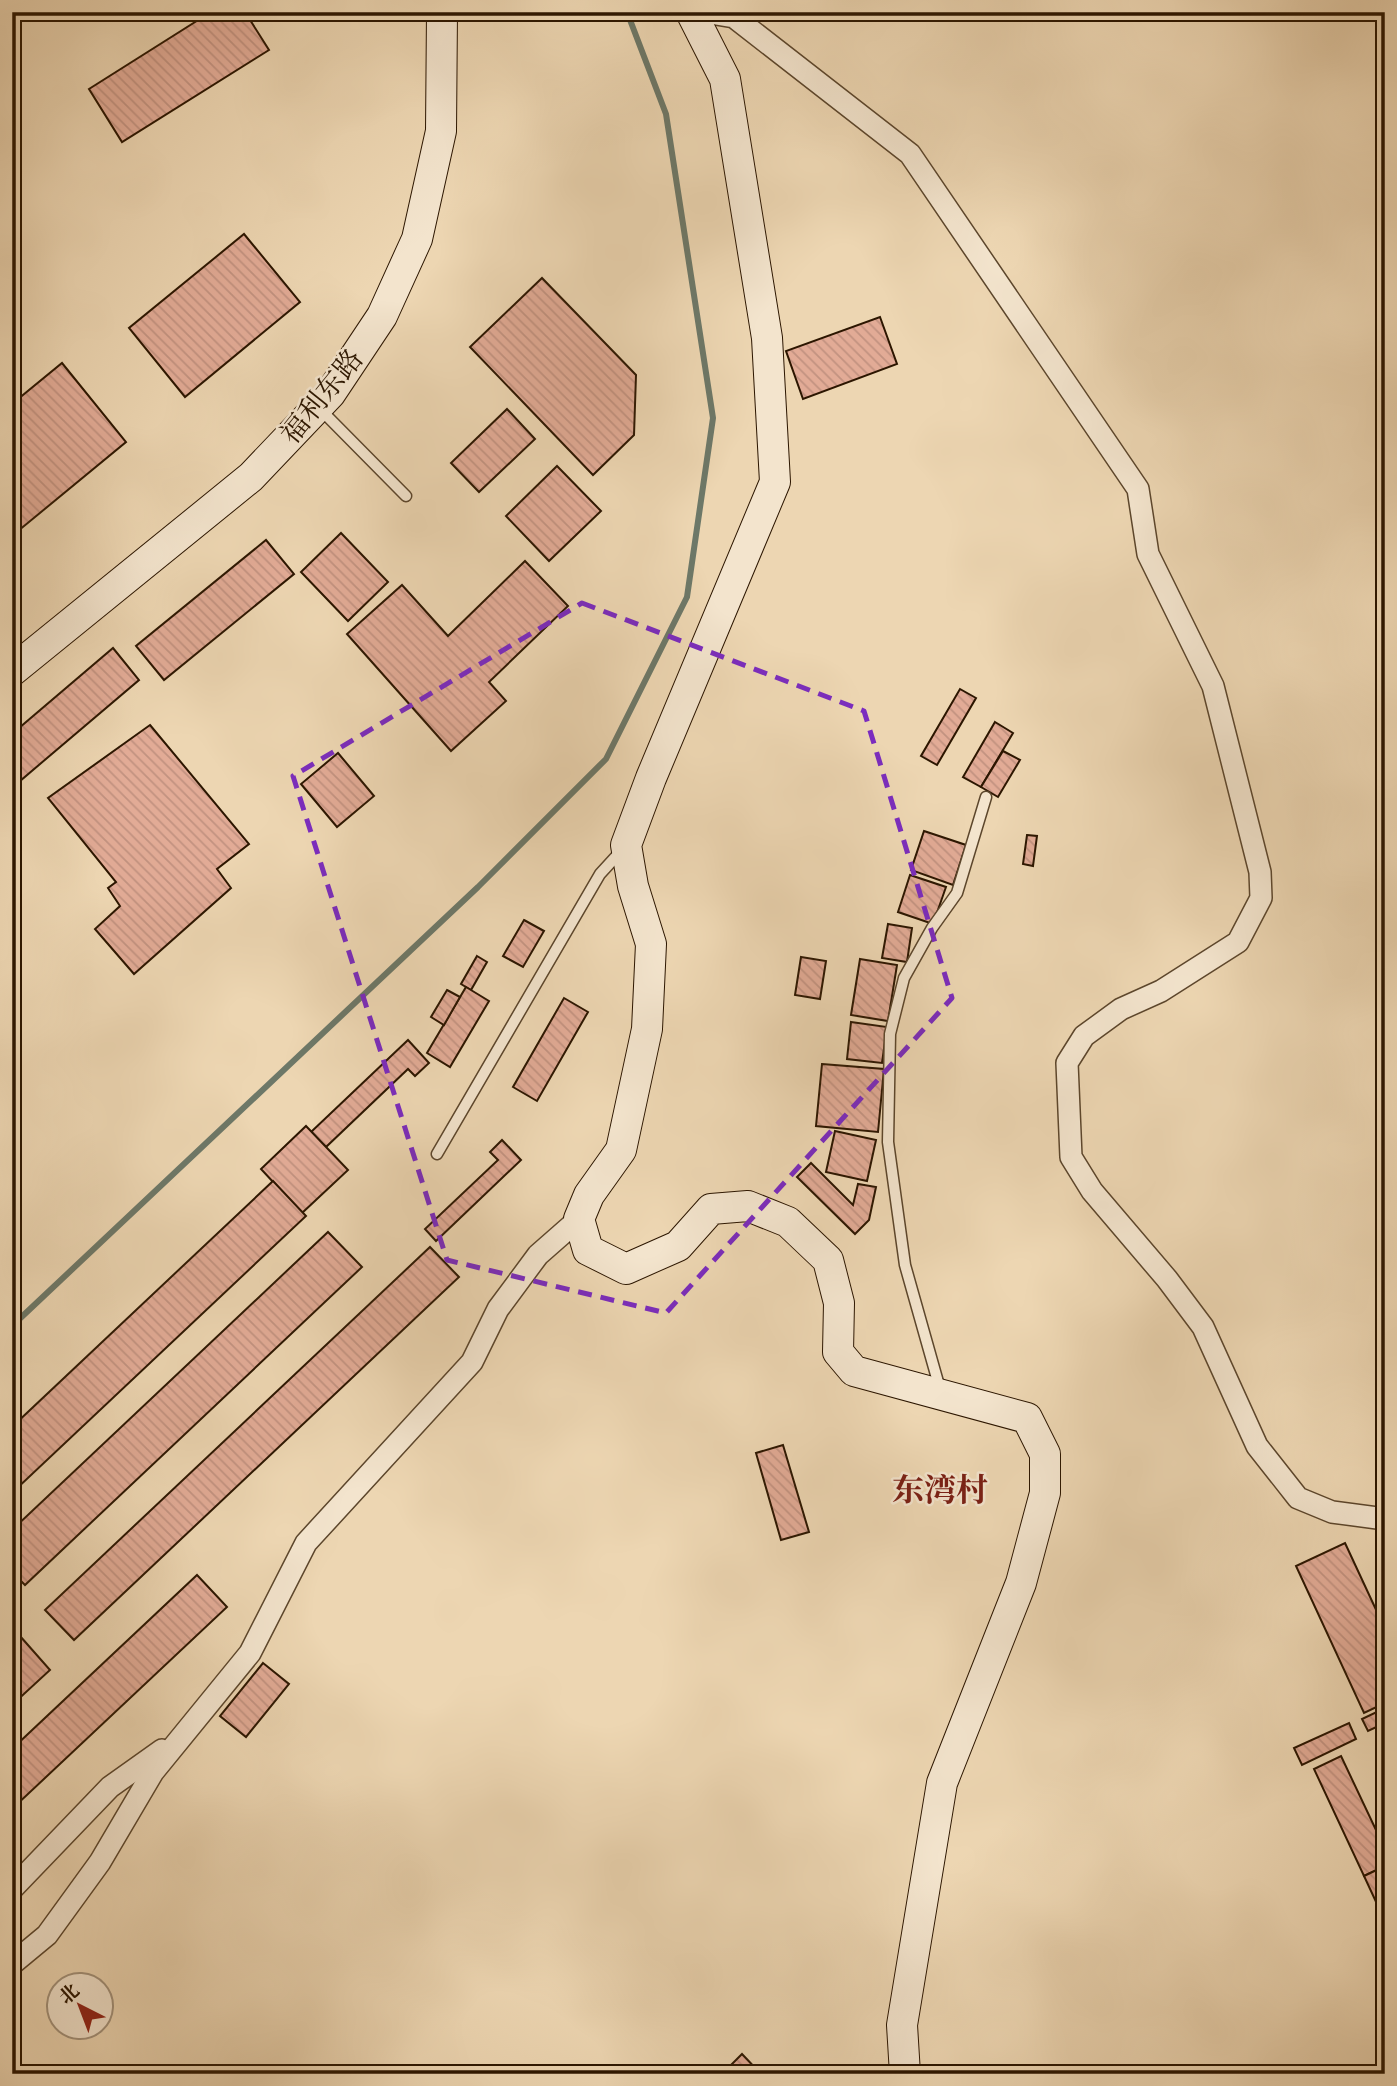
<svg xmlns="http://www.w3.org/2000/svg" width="1397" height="2086" viewBox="0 0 1397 2086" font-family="'IM FELL English','Noto Serif SC',serif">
	<defs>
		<pattern id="building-back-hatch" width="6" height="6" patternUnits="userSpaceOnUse" patternTransform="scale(1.75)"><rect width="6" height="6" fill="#e2ab96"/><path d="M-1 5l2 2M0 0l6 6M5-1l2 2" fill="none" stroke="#c29280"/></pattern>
	</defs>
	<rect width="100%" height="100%" fill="#edd6b2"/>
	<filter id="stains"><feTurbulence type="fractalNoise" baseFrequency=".00286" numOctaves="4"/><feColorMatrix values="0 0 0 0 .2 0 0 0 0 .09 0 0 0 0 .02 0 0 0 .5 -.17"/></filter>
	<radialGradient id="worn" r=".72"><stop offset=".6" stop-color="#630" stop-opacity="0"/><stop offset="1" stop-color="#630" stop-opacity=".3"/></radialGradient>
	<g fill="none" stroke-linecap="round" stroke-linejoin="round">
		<polyline stroke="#6d7868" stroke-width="6" points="12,1326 478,887 606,759 687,597 713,418 666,114 627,12"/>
	</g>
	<g fill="url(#building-back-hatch)" stroke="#2c1600" stroke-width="2">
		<polygon points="211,12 245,12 269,50 122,142 89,89"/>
		<polygon points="244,234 300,302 185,397 129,328"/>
		<polygon points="542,278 636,375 634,435 593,475 470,347"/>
		<polygon points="880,317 897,364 803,399 786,351"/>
		<polygon points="62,363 126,442 12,536 12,404"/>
		<polygon points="507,409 535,439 479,492 451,463"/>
		<polygon points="557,466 601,511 549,561 506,516"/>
		<polygon points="341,533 388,582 348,621 301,572"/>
		<polygon points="266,540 294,574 164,680 136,646"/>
		<polygon points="525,561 568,606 489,682 506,701 451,751 347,634 402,585 448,636"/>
		<polygon points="113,648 139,680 20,781 12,772 12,734"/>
		<polygon points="960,689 976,698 937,765 921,756"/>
		<polygon points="995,722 1013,733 981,787 963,777"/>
		<polygon points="150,725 249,844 217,869 231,888 134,974 95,929 120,906 108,888 116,882 48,798"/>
		<polygon points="1003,751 1020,760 998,797 981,787"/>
		<polygon points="338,753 374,796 337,827 301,784"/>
		<polygon points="924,831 966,845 953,885 911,870"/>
		<polygon points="1027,835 1037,836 1033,866 1023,864"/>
		<polygon points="910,875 946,887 933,924 898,912"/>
		<polygon points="524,920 544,931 523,967 503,956"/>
		<polygon points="888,924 912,928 907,962 882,958"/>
		<polygon points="477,956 487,962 471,990 461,984"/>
		<polygon points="801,957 826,961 820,999 795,995"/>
		<polygon points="860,959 897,965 888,1021 851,1015"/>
		<polygon points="466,987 489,1001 450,1067 427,1053"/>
		<polygon points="447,990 460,997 444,1025 431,1017"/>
		<polygon points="564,998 588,1012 537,1101 513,1087"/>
		<polygon points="851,1022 887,1027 882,1063 847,1059"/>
		<polygon points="408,1040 429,1063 415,1076 408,1069 326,1147 311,1132"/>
		<polygon points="822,1064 884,1069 878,1132 816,1126"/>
		<polygon points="306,1126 348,1170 302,1213 261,1169"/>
		<polygon points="835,1131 876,1140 867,1181 826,1172"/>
		<polygon points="502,1140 521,1160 436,1241 425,1229 498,1160 490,1152"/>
		<polygon points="811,1163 853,1205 858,1184 876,1187 869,1220 855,1234 797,1177"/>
		<polygon points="273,1181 306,1216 12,1493 12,1427"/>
		<polygon points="328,1232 362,1267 25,1585 12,1572 12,1530"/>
		<polygon points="430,1247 459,1277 74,1640 45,1610"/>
		<polygon points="783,1445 809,1532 781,1540 756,1453"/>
		<polygon points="1345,1543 1385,1629 1385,1703 1364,1713 1296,1566"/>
		<polygon points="197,1575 227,1607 12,1809 12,1749"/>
		<polygon points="20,1636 50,1670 12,1705 12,1643"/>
		<polygon points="263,1663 289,1684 246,1737 220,1716"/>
		<polygon points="1385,1708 1385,1723 1368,1731 1362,1719"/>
		<polygon points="1349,1723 1356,1739 1302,1765 1294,1748"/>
		<polygon points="1341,1756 1385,1849 1385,1866 1364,1876 1314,1769"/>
		<polygon points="1385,1866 1385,1901 1377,1904 1364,1876"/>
		<polygon points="742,2054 761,2074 722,2074"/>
	</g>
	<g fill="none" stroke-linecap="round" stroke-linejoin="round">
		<defs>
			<g id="service">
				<polyline points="320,409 406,496"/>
				<polyline points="437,1154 600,874 622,850"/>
				<polyline points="940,1389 905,1265 888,1142 890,1034 904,978 932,928 957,893 986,797"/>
			</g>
			<g id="minor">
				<polyline points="704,12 734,17 910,154 1138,489 1148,554 1213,686 1260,872 1261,898 1238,942 1161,991 1121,1009 1084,1036 1067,1063 1071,1157 1092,1191 1167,1279 1203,1327 1257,1446 1298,1498 1332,1512 1385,1519"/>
				<polyline points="12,1889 110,1787 162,1750"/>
				<polyline points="12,1964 47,1935 100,1862 153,1772 250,1653 306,1543 472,1362 498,1309 538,1255 579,1219"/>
			</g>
			<g id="secondary">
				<polyline points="691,12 725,79 767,338 775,482 651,778 626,845 633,886 651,944 647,1029 621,1150 589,1195 579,1219 588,1250 626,1269 678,1246 711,1209 748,1206 788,1222 828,1260 839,1303 838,1352 854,1371 1027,1418 1045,1454 1045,1493 1021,1583 942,1783 902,2025 905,2074"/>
				<polyline points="12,671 251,477 330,394 382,316 417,239 441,131 442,12"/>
			</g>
		</defs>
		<use href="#service" stroke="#5c462c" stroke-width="13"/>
		<use href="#minor" stroke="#5c462c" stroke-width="24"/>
		<use href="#secondary" stroke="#2c1600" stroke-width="32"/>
		<use href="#service" stroke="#f3e4cd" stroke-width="10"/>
		<use href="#minor" stroke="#f3e4cd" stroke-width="21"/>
		<use href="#secondary" stroke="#f3e4cd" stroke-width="30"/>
	</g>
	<path fill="none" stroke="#7b2cbf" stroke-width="5" stroke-dasharray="14 9" stroke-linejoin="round" d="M 582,603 L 864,711 L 952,998 L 666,1313 L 447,1260 L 293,776 Z"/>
	<g text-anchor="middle" stroke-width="5" stroke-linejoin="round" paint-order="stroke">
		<g font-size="28" fill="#2c1600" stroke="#f3e4cd">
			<text transform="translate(321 396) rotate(-51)" y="10">福利东路</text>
		</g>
		<g font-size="32" font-weight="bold" fill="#7a1f14" stroke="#f3e4cd">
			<text x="940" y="1501">东湾村</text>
		</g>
	</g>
	<rect width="1397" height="2086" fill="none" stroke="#edd6b2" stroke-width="42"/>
	<rect x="14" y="14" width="1369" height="2058" fill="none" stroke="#2c1600" stroke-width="3.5"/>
	<rect x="21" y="21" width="1355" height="2044" fill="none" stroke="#2c1600" stroke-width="2"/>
	<g transform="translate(80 2006) rotate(318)"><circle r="33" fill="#f3e4cd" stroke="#a3927b" stroke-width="2"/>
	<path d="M0-5L12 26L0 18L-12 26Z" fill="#8f2418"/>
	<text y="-10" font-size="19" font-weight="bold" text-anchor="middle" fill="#2c1600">北</text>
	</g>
	<rect width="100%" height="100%" filter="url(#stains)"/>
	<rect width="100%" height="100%" fill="url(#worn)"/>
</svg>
